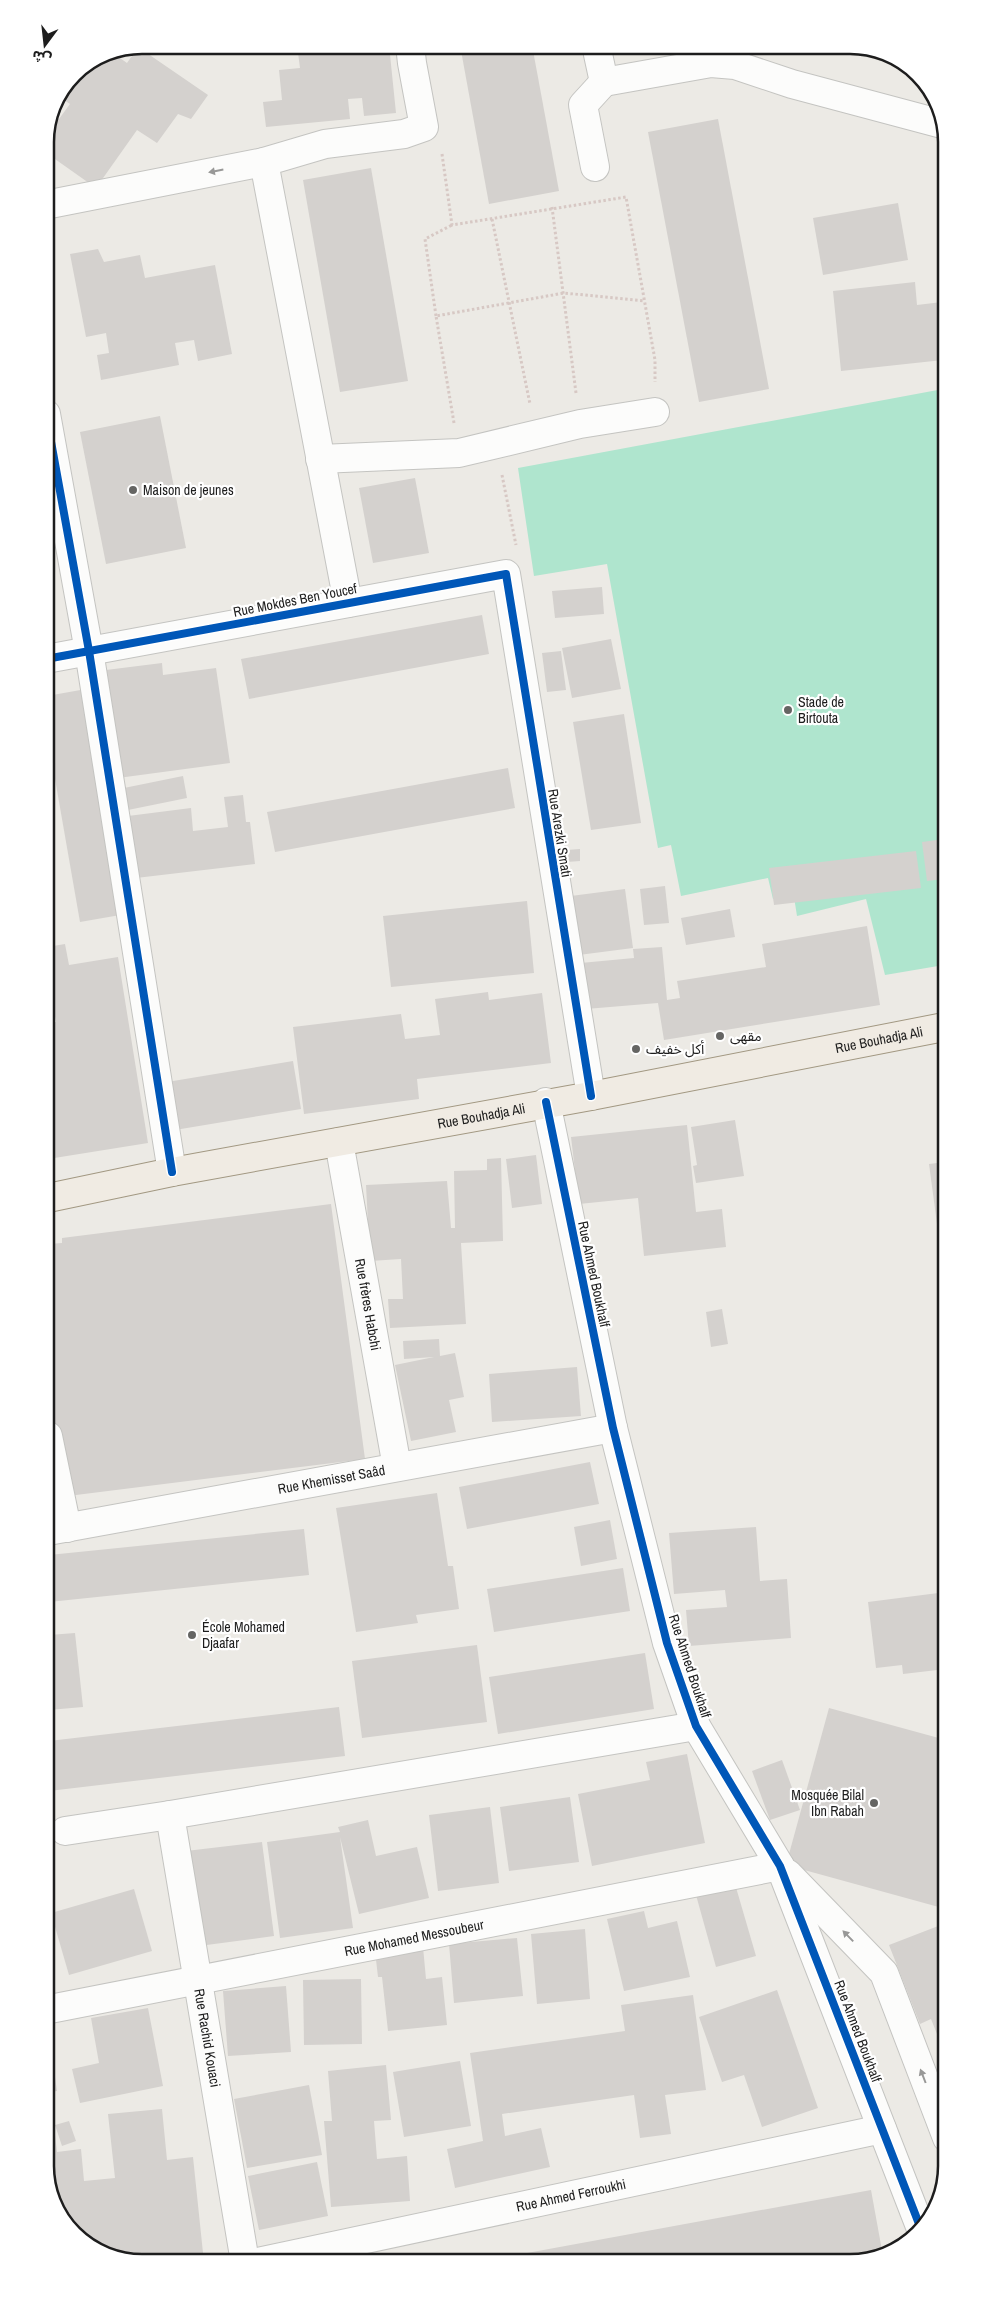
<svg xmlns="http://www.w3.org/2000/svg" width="992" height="2308" viewBox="0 0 992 2308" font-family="'Archivo Narrow','Noto Sans Arabic',sans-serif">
	<rect width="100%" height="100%" fill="#eceae5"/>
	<polygon fill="#afe5ce" points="943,389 944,965 885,975 866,899 797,916 794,897 773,899 768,878 681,896 671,845 658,848 607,564 534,576 518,468"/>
	<g fill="#d4d1ce">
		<polygon points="297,45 389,45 396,113 364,116 362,98 348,99 350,119 266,127 263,102 282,100 279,70 300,68"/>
		<polygon points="460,45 532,45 559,191 489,204"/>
		<polygon points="138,47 208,95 191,119 178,114 157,143 137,130 96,188 45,152 45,136 50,113 59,119 70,104 58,96 74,73 105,52 110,51 127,63"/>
		<polygon points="718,119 769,389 699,402 648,132"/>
		<polygon points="371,168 408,381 340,392 303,180"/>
		<polygon points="898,203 908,260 823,275 813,218"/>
		<polygon points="98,249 104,262 140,255 145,278 215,265 232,354 198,361 194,340 175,343 179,365 101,380 97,355 109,353 106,333 86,337 70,254"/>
		<polygon points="915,282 917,305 942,302 943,360 841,371 833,291"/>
		<polygon points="160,416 186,548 106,564 80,432"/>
		<polygon points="415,478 429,553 373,563 359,488"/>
		<polygon points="46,521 52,565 46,565"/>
		<polygon points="602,587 604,614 555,618 552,591"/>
		<polygon points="482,615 489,654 249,699 241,659"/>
		<polygon points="611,639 621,689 572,698 562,648"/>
		<polygon points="561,651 566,690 547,692 542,653"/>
		<polygon points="162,663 163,675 216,668 230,763 118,778 106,670"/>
		<polygon points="86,689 126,914 80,922 47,733 47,696"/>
		<polygon points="624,714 641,823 591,830 573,722"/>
		<polygon points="508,768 515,808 275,852 267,812"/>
		<polygon points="183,776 187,798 123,811 119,789"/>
		<polygon points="243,795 246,822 250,822 255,864 136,878 128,816 191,808 193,831 228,827 224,797"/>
		<polygon points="944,839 944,879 927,881 922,842"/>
		<polygon points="580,849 580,861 554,863 553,851"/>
		<polygon points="916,851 921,888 774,905 769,868"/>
		<polygon points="665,886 669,923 644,925 640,889"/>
		<polygon points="625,889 633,948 571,956 563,897"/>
		<polygon points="527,901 534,973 391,987 383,916"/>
		<polygon points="730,909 735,937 686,945 681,918"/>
		<polygon points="867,926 880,1005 664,1040 658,1003 574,1010 570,964 634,958 633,949 662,947 667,1000 680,998 677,981 766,967 762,944"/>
		<polygon points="65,944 69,965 118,957 148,1143 48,1159 47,1023 56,1022 50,989 47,989 47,947"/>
		<polygon points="488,992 489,1000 542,993 551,1063 417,1079 419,1099 304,1114 293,1027 401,1014 405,1039 440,1035 435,999"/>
		<polygon points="293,1061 301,1109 169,1131 161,1083"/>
		<polygon points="735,1120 744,1176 696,1183 693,1166 697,1165 691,1127"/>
		<polygon points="687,1125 696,1212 722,1209 726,1247 644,1256 638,1198 579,1204 571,1137"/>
		<polygon points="536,1155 542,1204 512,1208 506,1159"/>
		<polygon points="501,1158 503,1241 461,1243 466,1324 390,1328 388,1299 403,1299 401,1259 370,1261 366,1185 447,1181 451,1228 455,1228 454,1171 487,1170 487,1159"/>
		<polygon points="945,1162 945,1276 944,1276 929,1164"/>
		<polygon points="331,1204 365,1459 60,1497 48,1466 48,1244 62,1243 62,1238"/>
		<polygon points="722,1309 728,1344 711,1347 706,1312"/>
		<polygon points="439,1339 440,1356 455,1353 464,1397 449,1400 456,1432 411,1441 395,1365 434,1357 404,1359 403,1341"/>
		<polygon points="577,1367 581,1416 492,1422 489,1374"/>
		<polygon points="590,1462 599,1504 467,1529 459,1487"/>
		<polygon points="437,1493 448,1566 453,1566 459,1609 416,1615 418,1623 356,1632 336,1508"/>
		<polygon points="610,1520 617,1559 581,1566 574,1527"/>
		<polygon points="756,1527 760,1581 787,1579 791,1638 689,1646 686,1610 727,1607 725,1590 674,1594 669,1533"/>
		<polygon points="304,1529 309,1575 49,1602 49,1555"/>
		<polygon points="623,1568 630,1611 494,1632 487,1589"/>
		<polygon points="946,1592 946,1669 903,1674 902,1665 876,1668 868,1602"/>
		<polygon points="75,1633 83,1707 49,1710 49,1635"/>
		<polygon points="477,1645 487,1722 362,1738 352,1661"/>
		<polygon points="645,1653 654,1709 498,1734 489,1677"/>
		<polygon points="339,1707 345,1756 49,1791 49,1741"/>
		<polygon points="829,1708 946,1740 946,1909 786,1865"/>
		<polygon points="687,1754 705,1843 592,1866 578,1794 650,1780 646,1762"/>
		<polygon points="782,1760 800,1810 770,1820 752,1771"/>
		<polygon points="570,1797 579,1862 509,1871 500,1807"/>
		<polygon points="490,1807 499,1883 438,1891 429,1815"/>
		<polygon points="368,1820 376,1856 417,1847 429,1898 359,1914 340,1837 353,1928 280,1938 267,1842 340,1832 338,1827"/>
		<polygon points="262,1842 274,1936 199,1946 186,1851"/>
		<polygon points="49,1848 55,1880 49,1881"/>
		<polygon points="735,1884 756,1956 716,1967 696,1895"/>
		<polygon points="134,1889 152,1951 69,1975 51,1913"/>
		<polygon points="644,1911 648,1928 677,1921 690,1977 624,1991 607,1919"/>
		<polygon points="946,1923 947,2059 931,2019 920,2024 889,1945"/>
		<polygon points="585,1929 590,1999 537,2004 531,1934"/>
		<polygon points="517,1938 523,1996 454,2003 449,1944"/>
		<polygon points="423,1947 426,1979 442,1977 447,2025 388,2031 382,1977 378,1977 375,1951"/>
		<polygon points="361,1979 362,2044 304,2045 303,1980"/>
		<polygon points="286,1986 291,2052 228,2056 223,1991"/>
		<polygon points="777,1990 818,2108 762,2127 744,2075 722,2082 699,2017"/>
		<polygon points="693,1995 706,2090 665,2095 671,2134 640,2138 634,2095 502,2114 505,2136 541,2128 550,2167 455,2188 447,2149 483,2141 470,2053 625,2031 621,2005"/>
		<polygon points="148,2008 163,2086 80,2103 72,2069 99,2063 91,2018"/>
		<polygon points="50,2042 57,2091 50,2092"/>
		<polygon points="460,2061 471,2126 404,2137 393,2072"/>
		<polygon points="386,2065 391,2120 374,2121 377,2159 407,2156 410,2201 331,2207 324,2121 332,2121 328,2071"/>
		<polygon points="309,2085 322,2155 247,2168 234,2099"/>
		<polygon points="162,2109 167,2160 193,2157 203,2253 129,2260 83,2243 66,2219 65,2209 59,2210 50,2197 50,2127 54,2126 57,2152 81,2149 84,2181 115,2178 108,2114"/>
		<polygon points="69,2121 76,2141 62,2146 55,2125"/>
		<polygon points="317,2162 328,2216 259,2230 248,2176"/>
		<polygon points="871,2190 883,2256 881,2258 483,2261"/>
	</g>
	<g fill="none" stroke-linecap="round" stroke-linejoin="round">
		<defs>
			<g id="minor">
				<polyline points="596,45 604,82 711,63 735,65 792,84 942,124"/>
				<polyline points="595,167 583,105 604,82"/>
				<polyline points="45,205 264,162"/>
				<polyline points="46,414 89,651 172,1172"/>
				<polyline points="320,459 459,453 580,424 655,412"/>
				<polyline points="348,603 264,162 325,144 404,134 424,127 412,63 410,45"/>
				<polyline points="46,659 506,574 591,1096"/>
				<polyline points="546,1102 613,1428 667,1643 696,1726 780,1866 921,2229"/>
				<path id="s1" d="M 339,1142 L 397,1467"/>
				<polyline points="48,1436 67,1528"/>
				<path id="s2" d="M 48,1531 L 613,1428"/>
				<path id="s3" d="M 170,1815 L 245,2262"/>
				<polyline points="65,1831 170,1815 696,1726"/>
				<polyline points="788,1874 884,1973 947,2138"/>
				<path id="s4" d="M 50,2009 L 780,1866"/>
				<path id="s5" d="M 258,2262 L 882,2129"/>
			</g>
			<g id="major">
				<path id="s6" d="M 48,1198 L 172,1172 L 591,1096 L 944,1027"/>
			</g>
		</defs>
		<use href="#minor" stroke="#c4c4c1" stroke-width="30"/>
		<use href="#major" stroke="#a29882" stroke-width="30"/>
		<g stroke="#d7c8c4" stroke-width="3" stroke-dasharray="2.5 2.5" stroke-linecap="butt">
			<polyline points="442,154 452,225 626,197 655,360 655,382"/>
			<polyline points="552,207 576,393"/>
			<polyline points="492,219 530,404"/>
			<polyline points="436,316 425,239 452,225"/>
			<polyline points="454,423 436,316 564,293 645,301"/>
			<polyline points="502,475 516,545"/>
		</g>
		<use href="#minor" stroke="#fcfcfb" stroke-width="28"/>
		<use href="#major" stroke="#f0ebe3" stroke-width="28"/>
		<defs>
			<g id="cycleway">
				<polyline points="46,414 89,651 172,1172"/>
				<polyline points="46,659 506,574 591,1096"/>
				<polyline points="546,1102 613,1428 667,1643 696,1726 780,1866 921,2229"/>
			</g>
		</defs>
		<use href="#cycleway" stroke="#fff" stroke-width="11"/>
		<use href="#cycleway" stroke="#0057b8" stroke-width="8"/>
	</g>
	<defs><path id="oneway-solid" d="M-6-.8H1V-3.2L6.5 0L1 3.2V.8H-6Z" transform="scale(1.25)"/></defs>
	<g fill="#989897">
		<use href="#oneway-solid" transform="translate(216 171) rotate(169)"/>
		<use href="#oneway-solid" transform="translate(848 1936) rotate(-134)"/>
		<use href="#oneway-solid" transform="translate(923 2076) rotate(-111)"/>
	</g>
	<g fill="#656563" stroke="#fff" stroke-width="2">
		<circle cx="133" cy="490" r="5"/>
		<circle cx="788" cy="710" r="5"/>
		<circle cx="720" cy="1036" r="5"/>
		<circle cx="636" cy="1049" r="5"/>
		<circle cx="192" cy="1635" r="5"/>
		<circle cx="874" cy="1803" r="5"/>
	</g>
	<g text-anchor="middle" stroke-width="4.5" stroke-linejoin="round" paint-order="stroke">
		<g font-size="14" fill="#1d1d1d" stroke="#fff" text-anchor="start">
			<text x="143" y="495">Maison de jeunes</text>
			<text x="798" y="707">Stade de<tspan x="798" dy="16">Birtouta</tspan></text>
			<text x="730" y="1041">مقهى</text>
			<text x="646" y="1054">أكل خفيف</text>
			<text x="202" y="1632">École Mohamed<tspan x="202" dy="16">Djaafar</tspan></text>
			<text x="864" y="1800" text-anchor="end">Mosquée Bilal<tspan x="864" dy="16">Ibn Rabah</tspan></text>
		</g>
		<g font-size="14" fill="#1d1d1d" stroke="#fff">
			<text transform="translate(295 600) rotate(-11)" y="5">Rue Mokdes Ben Youcef</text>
			<text transform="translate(560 833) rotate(81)" y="5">Rue Arezki Smati</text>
			<text dy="5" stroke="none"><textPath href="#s6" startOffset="846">Rue Bouhadja Ali</textPath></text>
			<text dy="5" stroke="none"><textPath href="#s6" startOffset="441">Rue Bouhadja Ali</textPath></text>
			<text transform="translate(594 1274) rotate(78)" y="5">Rue Ahmed Boukhalf</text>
			<text dy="5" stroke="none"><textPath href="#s1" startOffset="165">Rue frères Habchi</textPath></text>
			<text dy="5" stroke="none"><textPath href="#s2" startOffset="288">Rue Khemisset Saâd</textPath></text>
			<text transform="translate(690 1666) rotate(72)" y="5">Rue Ahmed Boukhalf</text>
			<text dy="5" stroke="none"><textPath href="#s4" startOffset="371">Rue Mohamed Messoubeur</textPath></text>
			<text transform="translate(858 2031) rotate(69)" y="5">Rue Ahmed Boukhalf</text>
			<text dy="5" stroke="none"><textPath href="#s3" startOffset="226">Rue Rachid Kouaci</textPath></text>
			<text dy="5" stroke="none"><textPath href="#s5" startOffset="320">Rue Ahmed Ferroukhi</textPath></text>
		</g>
	</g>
	<path d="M0 0H992V2308H0ZM142 54H850A88 88 0 0 1 938 142V2166A88 88 0 0 1 850 2254H142A88 88 0 0 1 54 2166V142A88 88 0 0 1 142 54Z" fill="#fff" fill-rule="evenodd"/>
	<path fill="none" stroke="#1d1d1d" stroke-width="2.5" d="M142 54H850A88 88 0 0 1 938 142V2166A88 88 0 0 1 850 2254H142A88 88 0 0 1 54 2166V142A88 88 0 0 1 142 54Z"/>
	<g transform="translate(45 45) rotate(195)" stroke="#ffffff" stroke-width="4" paint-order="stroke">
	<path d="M0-4L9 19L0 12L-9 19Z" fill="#1d1d1d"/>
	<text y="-8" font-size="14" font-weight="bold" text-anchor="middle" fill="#1d1d1d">ش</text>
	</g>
</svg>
